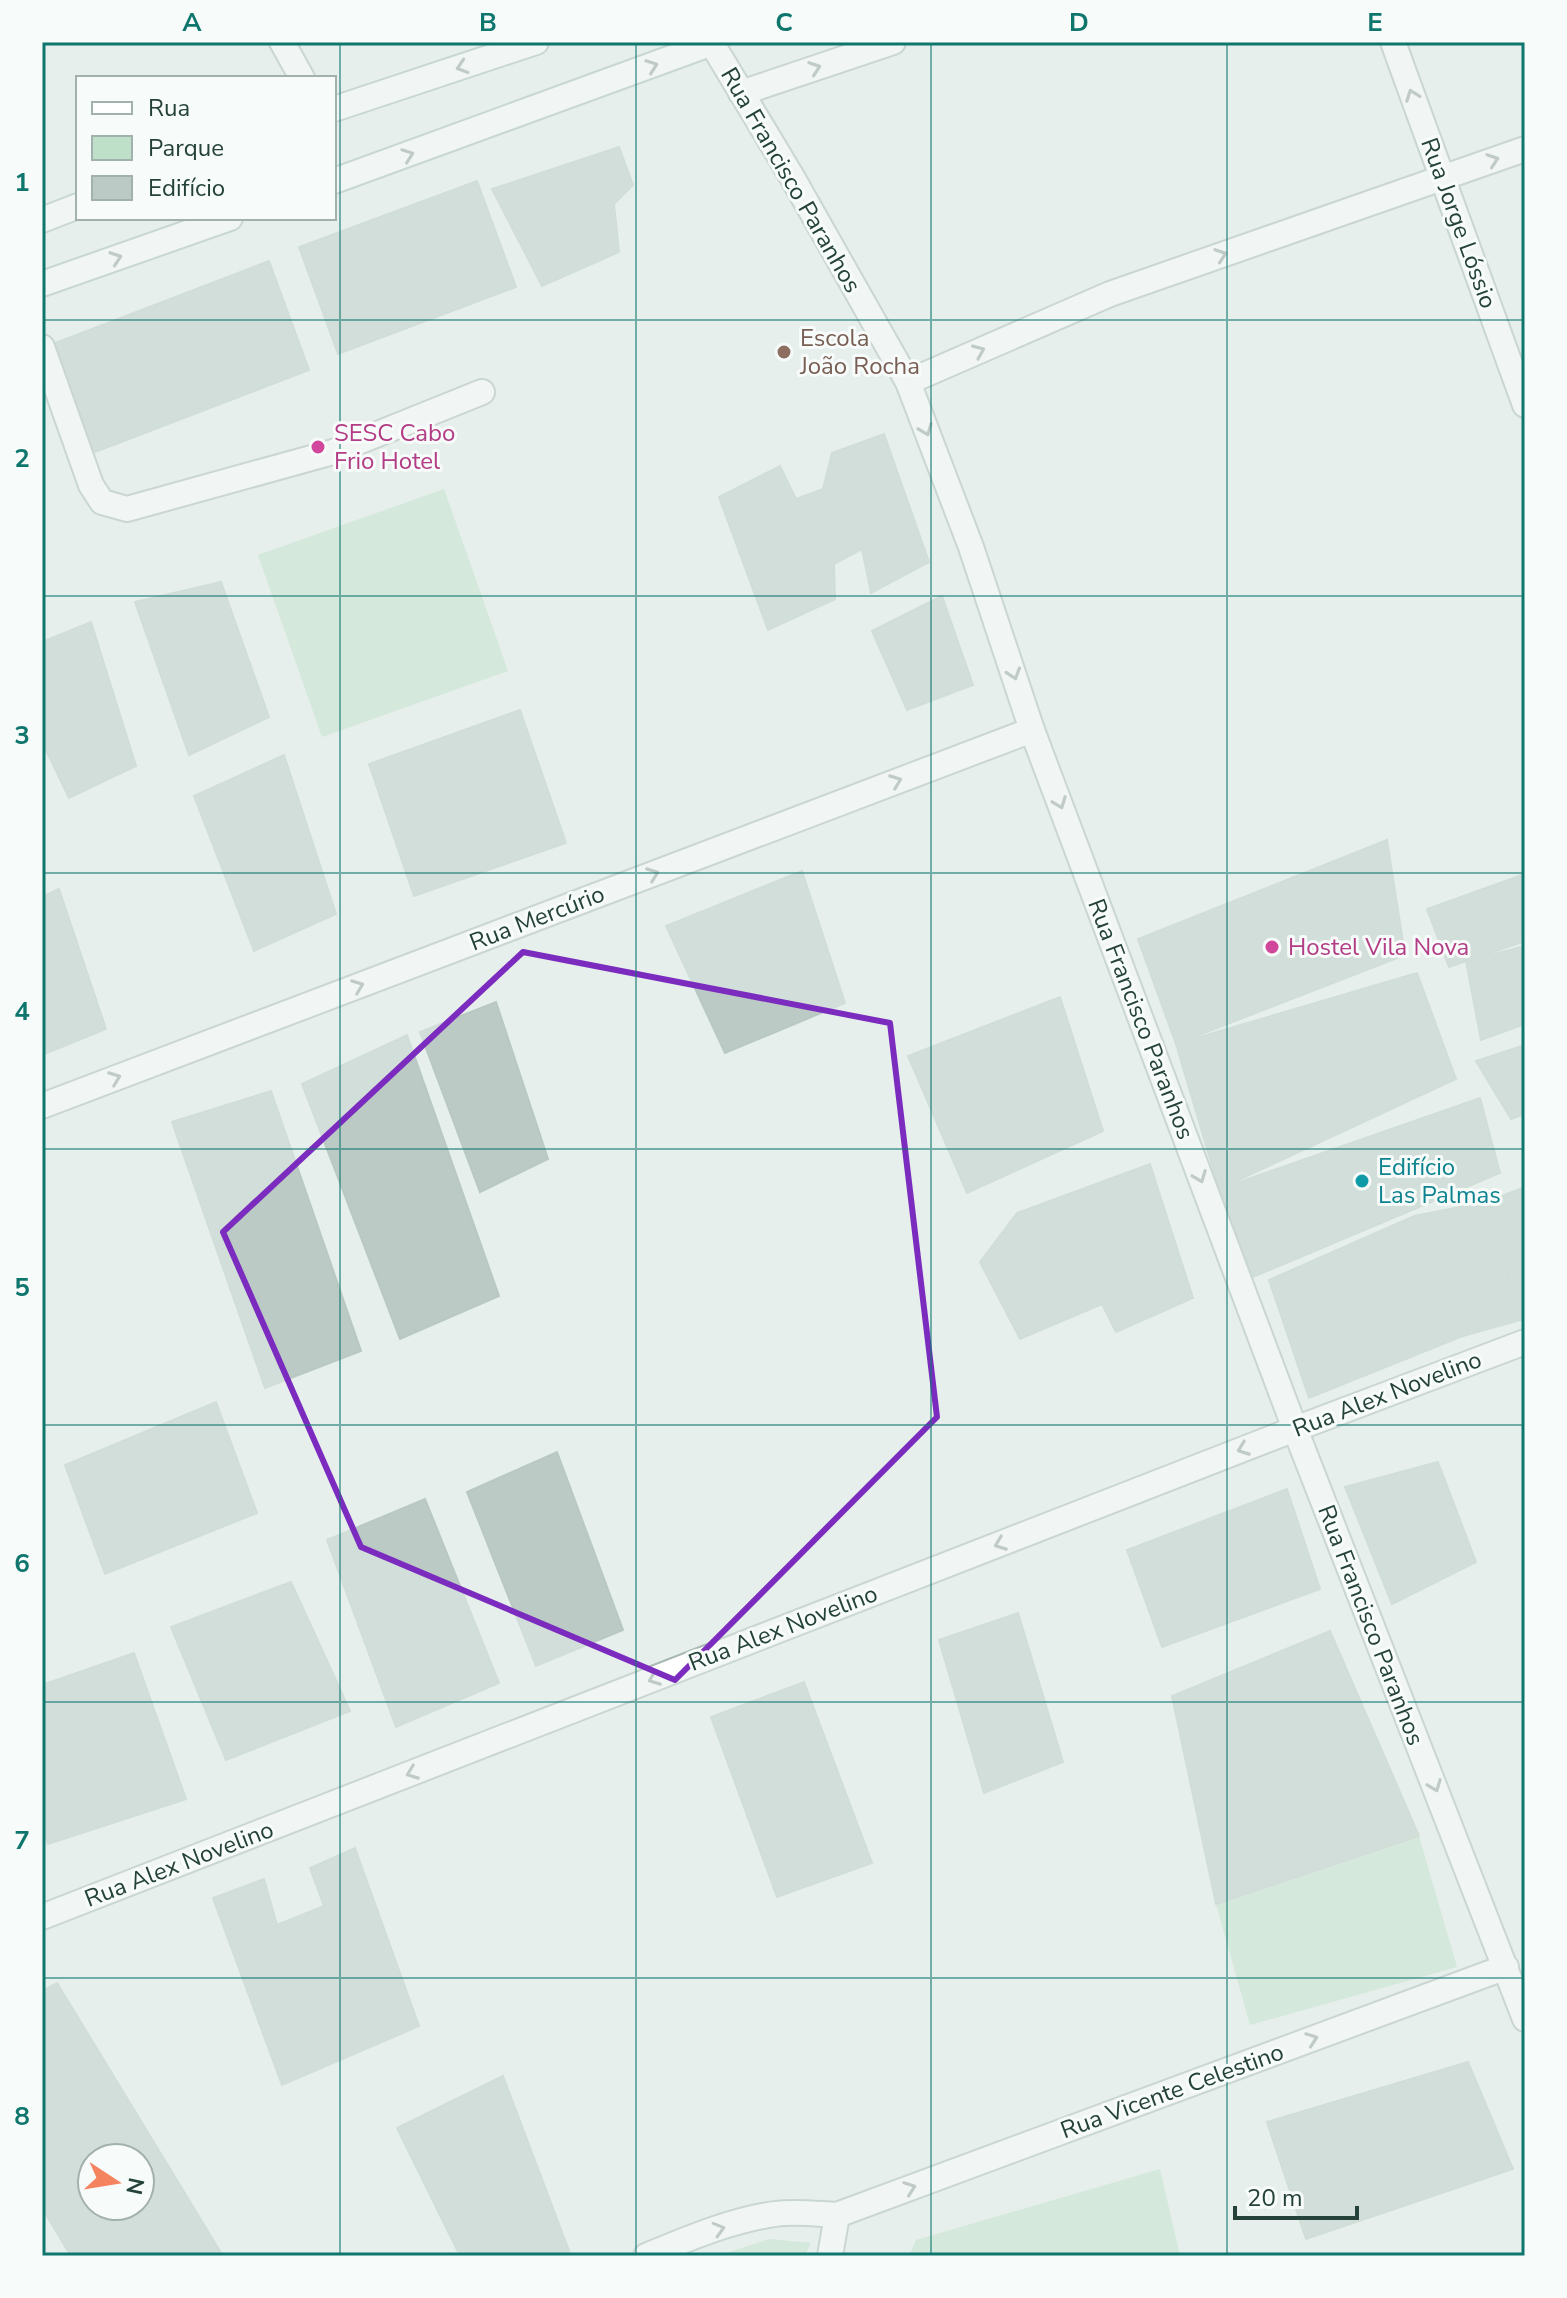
<svg xmlns="http://www.w3.org/2000/svg" width="1567" height="2298" viewBox="0 0 1567 2298" font-family="'Nunito Sans',sans-serif">
	<rect width="100%" height="100%" fill="#e6efeb"/>
	<g fill="#bfe0c8">
		<polygon points="444,489 508,671 322,737 258,555"/>
		<polygon points="1419,1836 1457,1967 1250,2025 1216,1904"/>
		<polygon points="1160,2169 1180,2256 909,2256 916,2240"/>
		<polygon points="769,2239 811,2243 804,2256 717,2256"/>
	</g>
	<g fill="#bbcac4" stroke="#b8c9c2" stroke-width="2" fill-rule="evenodd">
		<polygon points="619,147 633,185 614,204 619,252 542,286 492,189"/>
		<polygon points="477,181 516,287 338,354 299,247"/>
		<polygon points="269,261 309,370 90,454 50,345"/>
		<polygon points="884,434 929,562 871,593 862,549 834,564 835,599 768,630 719,497 780,466 796,499 823,489 832,453"/>
		<polygon points="221,582 269,717 189,755 135,602"/>
		<polygon points="942,596 973,685 907,710 872,631"/>
		<polygon points="91,622 136,766 69,798 42,742 42,642"/>
		<polygon points="520,710 566,843 414,896 369,764"/>
		<polygon points="284,755 336,914 254,951 194,796"/>
		<polygon points="1387,840 1405,955 1176,1044 1138,939"/>
		<polygon points="802,871 845,1003 725,1053 666,926"/>
		<polygon points="1525,874 1525,941 1449,967 1427,909"/>
		<polygon points="59,889 106,1029 42,1055 42,897"/>
		<polygon points="1525,946 1525,1024 1481,1040 1466,961"/>
		<polygon points="1417,973 1456,1079 1219,1189 1176,1044"/>
		<polygon points="1060,997 1103,1131 967,1193 908,1056"/>
		<polygon points="496,1002 548,1159 480,1192 420,1032"/>
		<polygon points="407,1035 499,1296 400,1339 302,1084"/>
		<polygon points="1525,1045 1525,1114 1511,1119 1476,1061"/>
		<polygon points="271,1091 361,1351 265,1388 172,1122"/>
		<polygon points="1480,1098 1500,1173 1253,1277 1219,1189"/>
		<polygon points="1150,1164 1193,1298 1116,1332 1102,1304 1020,1339 980,1262 1017,1213"/>
		<polygon points="1525,1187 1525,1319 1520,1320 1486,1202"/>
		<polygon points="1486,1202 1520,1320 1463,1336 1414,1216"/>
		<polygon points="1414,1216 1463,1336 1309,1398 1269,1280"/>
		<polygon points="216,1402 257,1513 105,1574 65,1465"/>
		<polygon points="557,1452 623,1630 536,1666 467,1492"/>
		<polygon points="1438,1462 1476,1562 1392,1604 1345,1487"/>
		<polygon points="1287,1489 1320,1589 1162,1647 1127,1550"/>
		<polygon points="425,1499 499,1683 396,1727 327,1540"/>
		<polygon points="291,1582 350,1711 226,1760 171,1627"/>
		<polygon points="1018,1613 1063,1762 984,1793 939,1640"/>
		<polygon points="1330,1631 1419,1836 1216,1904 1172,1696"/>
		<polygon points="134,1653 186,1799 48,1844 42,1830 42,1685"/>
		<polygon points="804,1682 872,1863 777,1897 711,1717"/>
		<polygon points="355,1848 419,2026 282,2085 213,1898 264,1879 277,1925 324,1906 310,1868"/>
		<path d="M 57,1983 L 223,2256 L 71,2256 L 42,2208 L 42,1991 ZM 92,2158 L 140,2158 L 140,2206 L 92,2206 Z"/>
		<polygon points="1468,2062 1513,2169 1306,2239 1267,2122"/>
		<polygon points="503,2076 571,2256 460,2256 397,2128"/>
	</g>
	<g fill="none" stroke-linecap="round" stroke-linejoin="round">
		<defs>
			<polyline id="service" points="42,347 91,485 102,502 127,509 333,452 482,392"/>
			<g id="minor">
				<polyline points="282,42 302,78"/>
				<polyline points="711,42 792,177 908,382 971,547 1032,730 1295,1429 1525,2019"/>
				<polyline points="1393,42 1525,405"/>
				<polyline points="741,93 893,42"/>
				<polyline points="908,382 1110,294 1525,149"/>
				<polyline points="42,1106 1032,730"/>
				<polyline points="42,1917 1295,1429 1525,1342"/>
				<path d="M 646,2256 C 687,2239 731,2220 775,2214 C 796,2211 817,2214 837,2215 L 1506,1967"/>
				<polyline points="830,2256 837,2215"/>
			</g>
			<g id="secondary">
				<polyline points="334,109 536,42"/>
				<polyline points="334,181 715,42"/>
				<polyline points="42,220 78,206"/>
				<polyline points="42,284 230,218"/>
			</g>
		</defs>
		<use href="#service" stroke="#a8b8b2" stroke-width="28"/>
		<use href="#minor" stroke="#a8b8b2" stroke-width="28"/>
		<use href="#secondary" stroke="#a4bbb3" stroke-width="28"/>
		<use href="#service" stroke="#fff" stroke-width="24"/>
		<use href="#minor" stroke="#fff" stroke-width="24"/>
		<use href="#secondary" stroke="#fff" stroke-width="24"/>
	</g>
	<defs><path id="oneway-chevron" d="M-2-3.5L2.5 0L-2 3.5" fill="none" stroke-width="1.6" stroke-linecap="round" stroke-linejoin="round" transform="scale(2)"/></defs>
	<g stroke="#92a09c">
		<use href="#oneway-chevron" transform="translate(652 66) rotate(-20)"/>
		<use href="#oneway-chevron" transform="translate(462 67) rotate(162)"/>
		<use href="#oneway-chevron" transform="translate(815 68) rotate(-19)"/>
		<use href="#oneway-chevron" transform="translate(1412 95) rotate(-110)"/>
		<use href="#oneway-chevron" transform="translate(408 155) rotate(-20)"/>
		<use href="#oneway-chevron" transform="translate(1493 160) rotate(-19)"/>
		<use href="#oneway-chevron" transform="translate(1221 255) rotate(-19)"/>
		<use href="#oneway-chevron" transform="translate(116 258) rotate(-19)"/>
		<use href="#oneway-chevron" transform="translate(979 351) rotate(-23)"/>
		<use href="#oneway-chevron" transform="translate(926 430) rotate(69)"/>
		<use href="#oneway-chevron" transform="translate(1014 674) rotate(72)"/>
		<use href="#oneway-chevron" transform="translate(896 781) rotate(-21)"/>
		<use href="#oneway-chevron" transform="translate(1060 803) rotate(69)"/>
		<use href="#oneway-chevron" transform="translate(653 874) rotate(-21)"/>
		<use href="#oneway-chevron" transform="translate(358 986) rotate(-21)"/>
		<use href="#oneway-chevron" transform="translate(115 1078) rotate(-21)"/>
		<use href="#oneway-chevron" transform="translate(1200 1177) rotate(69)"/>
		<use href="#oneway-chevron" transform="translate(1243 1449) rotate(159)"/>
		<use href="#oneway-chevron" transform="translate(1000 1544) rotate(159)"/>
		<use href="#oneway-chevron" transform="translate(654 1679) rotate(159)"/>
		<use href="#oneway-chevron" transform="translate(412 1773) rotate(159)"/>
		<use href="#oneway-chevron" transform="translate(1435 1786) rotate(69)"/>
		<use href="#oneway-chevron" transform="translate(1312 2039) rotate(-20)"/>
		<use href="#oneway-chevron" transform="translate(910 2188) rotate(-20)"/>
		<use href="#oneway-chevron" transform="translate(719 2229) rotate(-16)"/>
	</g>
	<path d="M0 0H1567V2298H0ZM 523,952 L 890,1023 L 937,1417 L 675,1680 L 361,1547 L 223,1232 Z" fill="#e6efeb" fill-opacity=".55" fill-rule="evenodd"/>
	<path fill="none" stroke="#7b2cbf" stroke-width="6" stroke-linejoin="round" d="M 523,952 L 890,1023 L 937,1417 L 675,1680 L 361,1547 L 223,1232 Z"/>
	<path fill="none" stroke="#0f766e" stroke-width="2" stroke-opacity="0.55" d="M 340,42 L 340,2256M 636,42 L 636,2256M 931,42 L 931,2256M 1227,42 L 1227,2256M 42,320 L 1525,320M 42,596 L 1525,596M 42,873 L 1525,873M 42,1149 L 1525,1149M 42,1425 L 1525,1425M 42,1702 L 1525,1702M 42,1978 L 1525,1978"/>
	<circle fill="#8d6e63" stroke="#f7fbf9" stroke-width="3" cx="784" cy="352" r="8"/>
	<g fill="#d1479c" stroke="#f7fbf9" stroke-width="3">
		<circle cx="318" cy="447" r="8"/>
		<circle cx="1272" cy="947" r="8"/>
	</g>
	<circle fill="#0f9aa8" stroke="#f7fbf9" stroke-width="3" cx="1362" cy="1181" r="8"/>
	<g text-anchor="middle" stroke-width="6" stroke-linejoin="round" paint-order="stroke">
		<g font-size="24" fill="#24423a" stroke="#f7fbf9">
			<text transform="translate(791 180) rotate(60)" y="8">Rua Francisco Paranhos</text>
			<text transform="translate(1459 223) rotate(70)" y="8">Rua Jorge Lóssio</text>
			<text transform="translate(537 918) rotate(-21)" y="8">Rua Mercúrio</text>
			<text transform="translate(1141 1019) rotate(69)" y="8">Rua Francisco Paranhos</text>
			<text transform="translate(1387 1394) rotate(-21)" y="8">Rua Alex Novelino</text>
			<text transform="translate(1371 1625) rotate(69)" y="8">Rua Francisco Paranhos</text>
			<text transform="translate(783 1628) rotate(-21)" y="8">Rua Alex Novelino</text>
			<text transform="translate(179 1864) rotate(-21)" y="8">Rua Alex Novelino</text>
			<text transform="translate(1172 2091) rotate(-20)" y="8">Rua Vicente Celestino</text>
		</g>
		<g font-size="24" fill="#785e54" stroke="#f7fbf9" text-anchor="start">
			<text x="800" y="346">Escola<tspan x="800" dy="28">João Rocha</tspan></text>
		</g>
		<g font-size="24" fill="#b23c85" stroke="#f7fbf9" text-anchor="start">
			<text x="334" y="441">SESC Cabo<tspan x="334" dy="28">Frio Hotel</tspan></text>
			<text x="1288" y="955">Hostel Vila Nova</text>
		</g>
		<g font-size="24" fill="#0d838f" stroke="#f7fbf9" text-anchor="start">
			<text x="1378" y="1175">Edifício<tspan x="1378" dy="28">Las Palmas</tspan></text>
		</g>
	</g>
	<rect width="1567" height="2298" fill="none" stroke="#f7fbf9" stroke-width="88"/>
	<rect x="76" y="76" width="260" height="144" fill="#f7fbf9" stroke="#a3b1ad" stroke-width="2"/>
	<rect x="92" y="102" width="40" height="12" fill="#ffffff" stroke="#a3b1ad" stroke-width="2"/>
	<text x="148" y="116" font-size="24" fill="#24423a">Rua</text>
	<rect x="92" y="136" width="40" height="24" fill="#bfe0c8" stroke="#a3b1ad" stroke-width="2"/>
	<text x="148" y="156" font-size="24" fill="#24423a">Parque</text>
	<rect x="92" y="176" width="40" height="24" fill="#bbcac4" stroke="#a3b1ad" stroke-width="2"/>
	<text x="148" y="196" font-size="24" fill="#24423a">Edifício</text>
	<g transform="translate(116 2182) rotate(102)"><circle r="38" fill="#f7fbf9" stroke="#a3b1ad" stroke-width="2"/>
	<path d="M0-6L14 30L0 20L-14 30Z" fill="#f4845f"/>
	<text y="-12" font-size="22" font-weight="bold" text-anchor="middle" fill="#24423a">N</text>
	</g>
	<path d="M1235 2206v12h122v-12" fill="none" stroke="#24423a" stroke-width="4"/>
	<text x="1247" y="2206" font-size="24" fill="#24423a" stroke="#f7fbf9" stroke-width="6" paint-order="stroke">20 m</text>
	<rect x="44" y="44" width="1479" height="2210" fill="none" stroke="#0f766e" stroke-width="3"/>
	<g font-size="26" text-anchor="middle" font-weight="bold" fill="#0f766e">
		<text x="192" y="31">A</text>
		<text x="488" y="31">B</text>
		<text x="784" y="31">C</text>
		<text x="1079" y="31">D</text>
		<text x="1375" y="31">E</text>
		<text x="22" y="191">1</text>
		<text x="22" y="467">2</text>
		<text x="22" y="744">3</text>
		<text x="22" y="1020">4</text>
		<text x="22" y="1296">5</text>
		<text x="22" y="1572">6</text>
		<text x="22" y="1849">7</text>
		<text x="22" y="2125">8</text>
	</g>
</svg>
